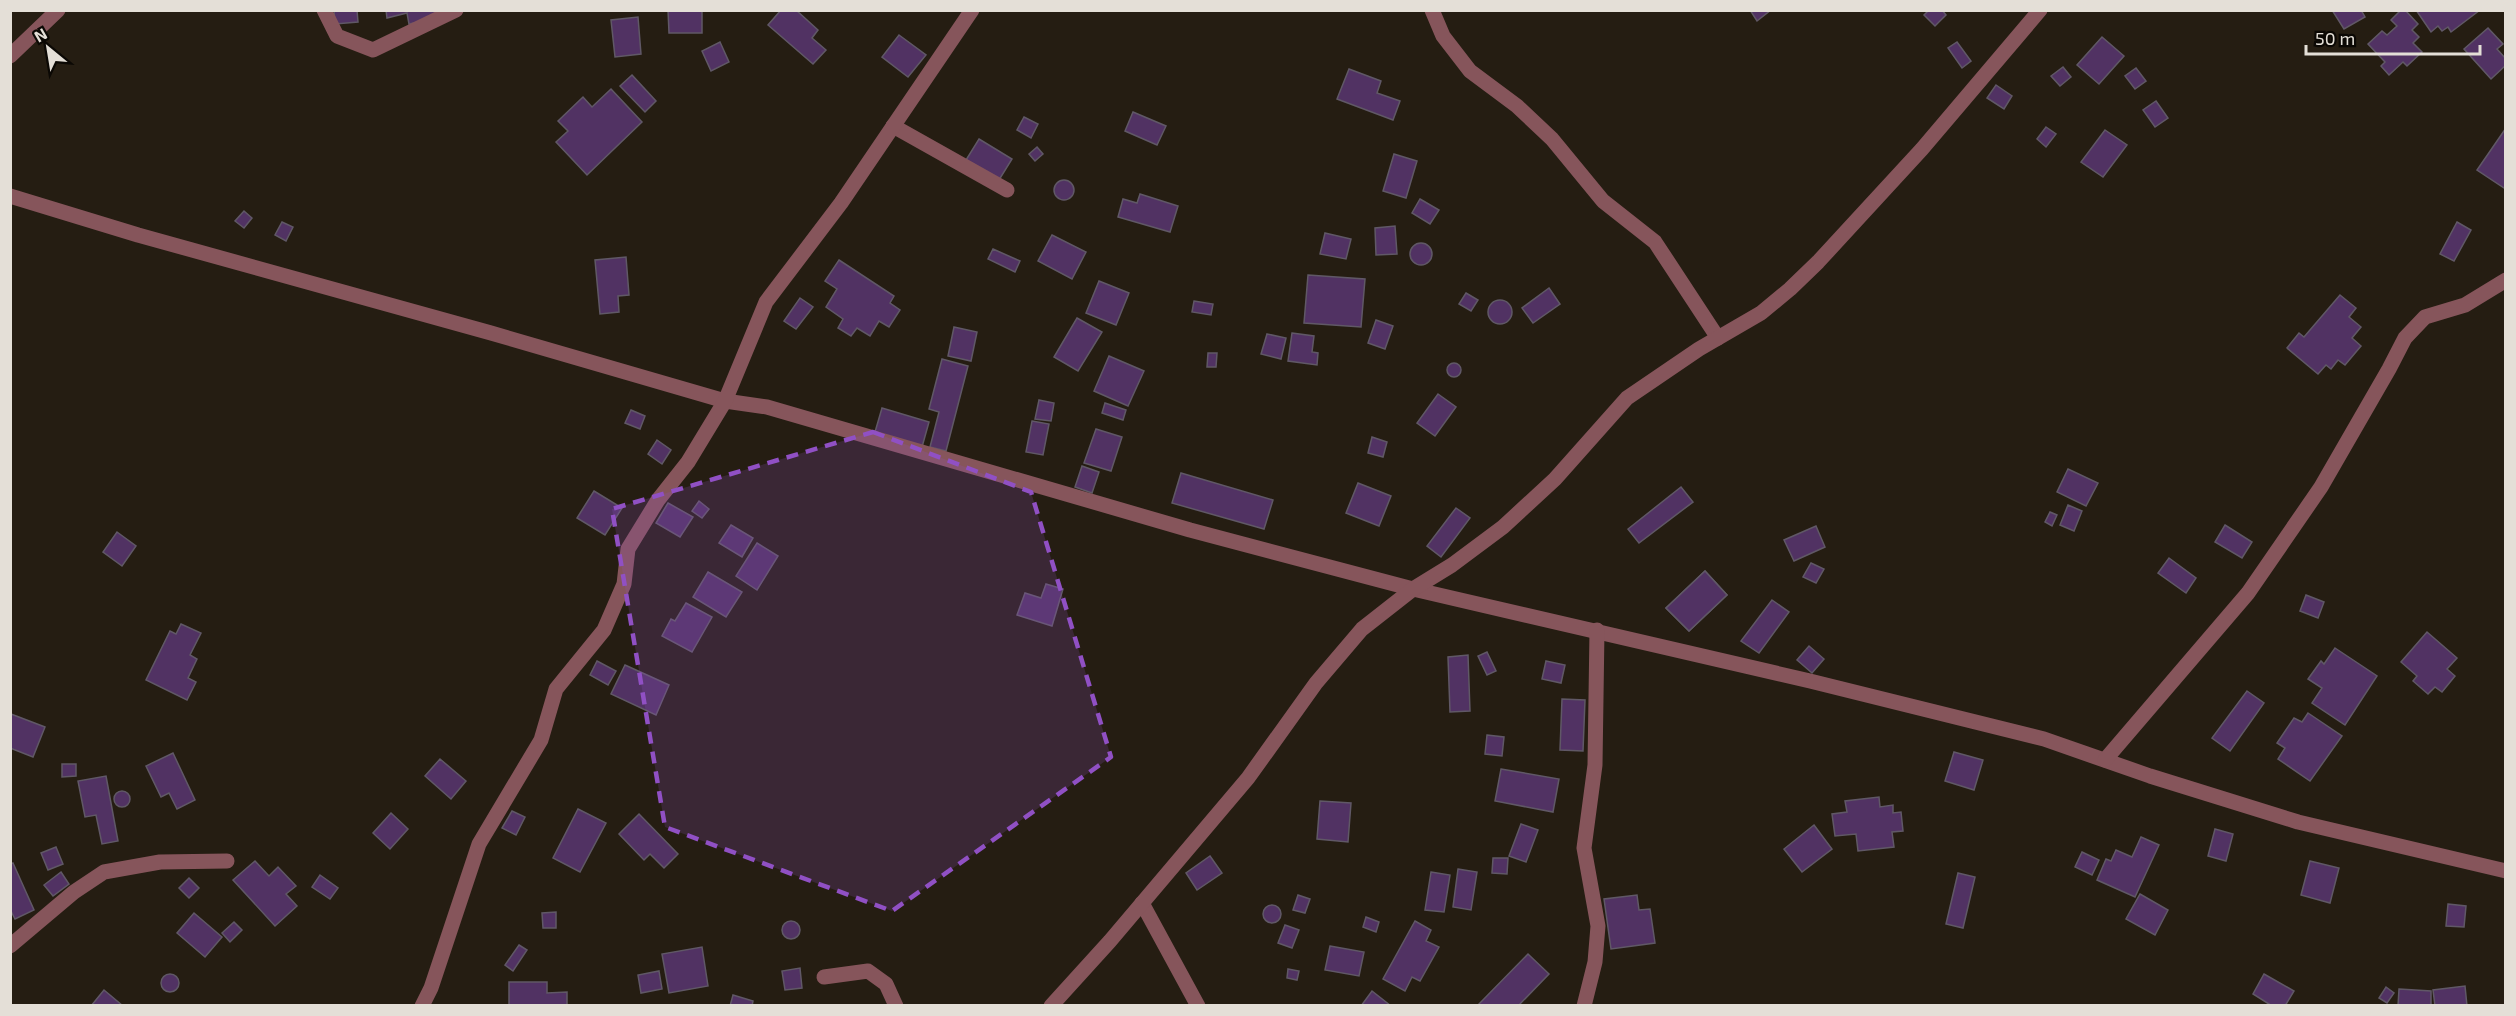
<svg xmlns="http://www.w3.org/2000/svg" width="2516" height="1016" viewBox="0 0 2516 1016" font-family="'Exo 2',sans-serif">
	<rect width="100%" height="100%" fill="#251d12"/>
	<g fill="#513263" stroke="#605866" stroke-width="1.5">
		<polygon points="334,10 357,10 358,22 335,24"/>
		<polygon points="386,10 436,10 437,18 409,24 407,13 387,18"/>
		<polygon points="668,10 702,10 702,33 669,33"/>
		<polygon points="781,10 796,10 818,30 812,38 826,50 813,64 768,25"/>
		<polygon points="1750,10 1771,10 1757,21"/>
		<polygon points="1929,10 1942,10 1946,15 1935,26 1924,15"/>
		<polygon points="2332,10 2361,10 2365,17 2344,29"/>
		<polygon points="2401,10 2405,10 2418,24 2412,30 2419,37 2413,43 2422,52 2407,66 2403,62 2389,75 2381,66 2385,62 2368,44 2382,31 2387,35 2397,26 2391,20"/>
		<polygon points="2416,10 2480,10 2451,32 2448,27 2442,31 2438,26 2431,32"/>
		<polygon points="638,17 641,54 615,57 611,20"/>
		<polygon points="2488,28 2503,44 2497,49 2506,59 2506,65 2491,79 2464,49"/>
		<polygon points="899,35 926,55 908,77 882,57"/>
		<polygon points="2102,37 2124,56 2099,84 2077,65"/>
		<polygon points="720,42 729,62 711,71 702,51"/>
		<polygon points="1957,42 1971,61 1962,68 1948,48"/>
		<polygon points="2063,67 2071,77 2060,86 2051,76"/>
		<polygon points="2136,68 2146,81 2135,89 2125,76"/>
		<polygon points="1349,69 1381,81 1377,93 1400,101 1393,120 1337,99"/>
		<polygon points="632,75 656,101 645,112 620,86"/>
		<polygon points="1996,85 2012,96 2004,109 1987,98"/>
		<polygon points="611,89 642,122 587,175 556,142 568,131 558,121 583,97 592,107"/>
		<polygon points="2156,101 2168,118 2155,127 2143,110"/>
		<polygon points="1133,112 1166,126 1157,145 1125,131"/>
		<polygon points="1024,117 1038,124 1031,138 1017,130"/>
		<polygon points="2046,127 2056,134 2046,147 2037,139"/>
		<polygon points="2506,128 2506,185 2504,188 2477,170"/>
		<polygon points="2105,130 2127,145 2103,177 2081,162"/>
		<polygon points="979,139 1012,159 999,180 966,160"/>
		<polygon points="1037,147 1043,154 1035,161 1029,154"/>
		<polygon points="1394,154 1417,161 1406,198 1383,191"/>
		<circle cx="1064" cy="190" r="10"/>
		<polygon points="1140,194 1178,206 1170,232 1118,217 1123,199 1137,203"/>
		<polygon points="1420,199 1439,210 1430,224 1412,213"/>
		<polygon points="244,211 252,218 244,228 235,221"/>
		<polygon points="282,222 293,227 286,241 275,235"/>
		<polygon points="2457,222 2471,230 2454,261 2440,254"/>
		<polygon points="1395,226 1397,254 1376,255 1375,228"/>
		<polygon points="1325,233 1351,239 1346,259 1320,254"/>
		<polygon points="1052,235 1086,252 1072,279 1038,261"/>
		<circle cx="1421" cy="254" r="11"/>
		<polygon points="993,249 1020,261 1015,272 988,259"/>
		<polygon points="626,257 629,295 618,296 619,312 600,314 595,260"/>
		<polygon points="839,260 894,296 890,303 900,310 889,327 879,321 870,336 857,328 851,336 838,328 843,319 826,307 837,289 825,281"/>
		<polygon points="1308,275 1365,279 1361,327 1304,323"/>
		<polygon points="1099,281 1129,293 1116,325 1086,313"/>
		<polygon points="1549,288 1560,304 1533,323 1522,308"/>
		<polygon points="1466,293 1478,300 1471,311 1459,304"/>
		<polygon points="2340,295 2356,308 2349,317 2361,327 2352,338 2361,346 2345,365 2338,360 2331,369 2326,365 2318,374 2287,348 2299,333 2304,337"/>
		<polygon points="800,298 813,307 796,329 784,321"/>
		<circle cx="1500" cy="312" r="12"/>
		<polygon points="1194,301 1213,304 1211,315 1192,312"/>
		<polygon points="1077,318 1102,332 1078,371 1054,357"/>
		<polygon points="1376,320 1393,326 1385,349 1368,343"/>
		<polygon points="954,327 977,332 971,361 948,356"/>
		<polygon points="1292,333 1314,336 1312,352 1318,353 1317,365 1288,361"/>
		<polygon points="1267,334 1286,338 1281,359 1261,354"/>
		<polygon points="1208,353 1217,353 1216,367 1207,367"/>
		<polygon points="1109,356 1144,371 1128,406 1094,391"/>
		<polygon points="942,359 968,366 946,451 930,447 939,412 929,409"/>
		<circle cx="1454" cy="370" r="7"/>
		<polygon points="1438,394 1456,407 1435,436 1417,423"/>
		<polygon points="1039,400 1054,403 1051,421 1035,419"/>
		<polygon points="1105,403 1126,410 1123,420 1102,413"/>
		<polygon points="882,408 929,422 922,447 875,432"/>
		<polygon points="631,410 645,416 640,429 625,423"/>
		<polygon points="1032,421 1049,424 1043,455 1026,452"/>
		<polygon points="1096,429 1122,437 1111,471 1084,463"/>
		<polygon points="1372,437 1387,442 1383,457 1368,453"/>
		<polygon points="657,440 671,450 662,464 648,454"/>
		<polygon points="1082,466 1099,472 1092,493 1075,487"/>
		<polygon points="2068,469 2098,483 2086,506 2057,492"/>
		<polygon points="1181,473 1273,500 1264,529 1172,503"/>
		<polygon points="1358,483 1391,496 1379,526 1346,513"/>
		<polygon points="1681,487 1693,502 1639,543 1628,529"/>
		<polygon points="594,491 622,508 605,535 577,518"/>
		<polygon points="699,501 709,509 702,518 692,511"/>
		<polygon points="668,503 693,517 680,537 656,523"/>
		<polygon points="2068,505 2082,511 2074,531 2060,525"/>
		<polygon points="1456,508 1470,518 1441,557 1427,546"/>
		<polygon points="2050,512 2057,515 2052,526 2045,522"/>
		<polygon points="731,525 753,538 742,557 719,543"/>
		<polygon points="2225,525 2252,542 2242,558 2215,542"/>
		<polygon points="1816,526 1825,547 1794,561 1784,540"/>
		<polygon points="117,532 136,546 122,566 103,552"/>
		<polygon points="757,543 778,556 757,590 736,576"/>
		<polygon points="2169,558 2196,578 2186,593 2158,573"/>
		<polygon points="1811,563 1824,569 1816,583 1803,577"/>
		<polygon points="1705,571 1727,595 1689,631 1666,608"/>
		<polygon points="1705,571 1727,595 1689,631 1666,608"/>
		<polygon points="708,572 742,592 726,617 693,597"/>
		<polygon points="1046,584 1063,589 1052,626 1017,615 1025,593 1041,598"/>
		<polygon points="2306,595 2324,602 2318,618 2300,611"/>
		<polygon points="1772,600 1789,612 1759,653 1741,641"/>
		<polygon points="686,603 712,617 692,652 662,636 671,619 675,621"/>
		<polygon points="181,624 201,633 190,655 197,659 188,678 196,682 187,700 146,680 170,631 176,634"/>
		<polygon points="2427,632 2457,658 2447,669 2455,676 2442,692 2435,687 2428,694 2413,681 2417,676 2401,662"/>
		<polygon points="1809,646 1824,659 1812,673 1797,660"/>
		<polygon points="2335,648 2377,676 2345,725 2312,703 2322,688 2308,679 2321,661 2324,664"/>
		<polygon points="1487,652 1496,671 1487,675 1478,656"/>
		<polygon points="1468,655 1470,711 1450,712 1448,657"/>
		<polygon points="597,661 616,671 608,685 590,675"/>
		<polygon points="1546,661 1565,665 1561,683 1542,679"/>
		<polygon points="625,665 669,685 656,715 611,694"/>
		<polygon points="2247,691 2264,703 2230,751 2212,738"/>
		<polygon points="1562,699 1585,700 1583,751 1560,750"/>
		<polygon points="2308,713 2342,736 2310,781 2278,759 2285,748 2277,743 2294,718 2302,722"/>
		<polygon points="11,714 45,727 33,757 10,748"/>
		<polygon points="1487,735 1504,737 1502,756 1485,754"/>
		<polygon points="1954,752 1983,760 1974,790 1945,781"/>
		<polygon points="173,753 195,800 177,809 169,793 161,797 146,766"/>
		<polygon points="440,759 466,781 451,799 425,776"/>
		<polygon points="62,764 76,764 76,776 62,777"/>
		<polygon points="1501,769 1559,779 1553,812 1495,801"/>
		<polygon points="106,776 118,841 102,844 96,815 85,817 78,781"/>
		<circle cx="122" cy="799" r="8"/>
		<polygon points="1879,797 1880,807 1893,805 1893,813 1901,812 1903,831 1892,832 1894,847 1858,851 1856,834 1835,836 1832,814 1847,812 1845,801"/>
		<polygon points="1320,801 1351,803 1348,842 1317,839"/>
		<polygon points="578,809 606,823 580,872 553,858"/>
		<polygon points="512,811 525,817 516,835 502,828"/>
		<polygon points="391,813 408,829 390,849 373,833"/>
		<polygon points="639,814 678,854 664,868 650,854 644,860 619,834"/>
		<polygon points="1521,824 1538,830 1526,862 1509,856"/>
		<polygon points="1814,825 1832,849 1802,872 1784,849"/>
		<polygon points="2215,829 2233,834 2226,861 2208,856"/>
		<polygon points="2141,837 2159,845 2135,897 2097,880 2106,859 2111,861 2116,850 2132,857"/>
		<polygon points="56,847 63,864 48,870 41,853"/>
		<polygon points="2082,852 2099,860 2092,875 2075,867"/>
		<polygon points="1210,856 1222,873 1197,890 1186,873"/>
		<polygon points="1493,858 1508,858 1507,874 1492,873"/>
		<polygon points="255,861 269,876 278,867 296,886 286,894 297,906 275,926 233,880"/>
		<polygon points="2310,861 2339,868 2330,903 2301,895"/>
		<polygon points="13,863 34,910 15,919 10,909 10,864"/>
		<polygon points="1458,869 1477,872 1471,910 1453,907"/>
		<polygon points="61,872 69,884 53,896 44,885"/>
		<polygon points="1431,872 1450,875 1444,912 1425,910"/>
		<polygon points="1958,873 1975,877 1963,928 1946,924"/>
		<polygon points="320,875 338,888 330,899 312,887"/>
		<polygon points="189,878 199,888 189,898 179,888"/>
		<polygon points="2140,894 2168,910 2155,935 2126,919"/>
		<polygon points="1298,895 1310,899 1305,913 1293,910"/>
		<polygon points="1637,895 1639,910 1650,909 1655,943 1611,949 1604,899"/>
		<polygon points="2448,904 2466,906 2464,927 2446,926"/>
		<circle cx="1272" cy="914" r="9"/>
		<polygon points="556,912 556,928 543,928 542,913"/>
		<polygon points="194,913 222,937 205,957 177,933"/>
		<polygon points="1366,917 1379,922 1376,932 1363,927"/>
		<polygon points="1415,921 1431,930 1426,941 1439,947 1420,981 1412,977 1405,991 1383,979"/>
		<circle cx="791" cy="930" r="9"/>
		<polygon points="234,922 242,930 230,942 222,933"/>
		<polygon points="1285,925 1299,930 1292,948 1278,943"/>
		<polygon points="519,945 527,950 513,971 505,965"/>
		<polygon points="1330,946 1364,952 1359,976 1325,970"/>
		<polygon points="702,947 708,986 669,993 662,954"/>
		<polygon points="1528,954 1549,974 1518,1006 1478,1005"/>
		<polygon points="800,968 802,988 785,990 782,971"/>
		<polygon points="1288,969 1299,971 1297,980 1287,978"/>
		<polygon points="659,971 662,989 641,993 638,975"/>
		<polygon points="2264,974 2294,991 2285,1006 2272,1006 2253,994"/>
		<circle cx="170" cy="983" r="9"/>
		<polygon points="509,982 547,982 547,993 567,992 567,1006 509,1006"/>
		<polygon points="2465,986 2467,1006 2435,1006 2433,990"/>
		<polygon points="2386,987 2394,993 2387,1003 2379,998"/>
		<polygon points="2399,989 2431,991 2431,1006 2398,1006"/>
		<polygon points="104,990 123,1006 91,1006"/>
		<polygon points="1372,991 1391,1006 1361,1006"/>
		<polygon points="733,995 753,1001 752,1006 730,1006"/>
	</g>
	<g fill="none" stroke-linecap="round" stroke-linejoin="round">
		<g stroke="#86555b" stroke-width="15">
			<polyline points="324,10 337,36 373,50 456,10"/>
			<polyline points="1432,10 1443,36 1470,71 1517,106 1552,139 1603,201 1655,242 1718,338"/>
			<polyline points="10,56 58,10"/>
			<polyline points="893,126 1007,190"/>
			<polyline points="10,196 138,235 491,333 725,401 767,407 1190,530 1413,589 1810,681 2044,739 2150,776 2298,822 2506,871"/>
			<polyline points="2105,760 2248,593 2321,487 2389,369 2405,338 2425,317 2465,305 2506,280"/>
			<polyline points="1142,903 1198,1006"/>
			<polyline points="10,946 74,892 104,872 160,862 227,861"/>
			<polyline points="824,977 868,971 886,984 896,1006"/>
			<polyline points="422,1006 431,988 479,844 541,740 556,689 604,630 624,584 628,549 658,500 688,462 725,401 766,302 841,203 972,10"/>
			<polyline points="1051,1006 1110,941 1248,778 1316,683 1362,629 1413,589 1452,565 1503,527 1555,479 1627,398 1699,349 1761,313 1790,289 1818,262 1922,149 2040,10"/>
			<polyline points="1584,1006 1595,962 1598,926 1584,848 1595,765 1597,630"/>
		</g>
	</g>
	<path fill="#9050c4" fill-opacity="0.2" stroke="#9050c4" stroke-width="4.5" stroke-dasharray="12 8" stroke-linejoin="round" d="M 873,432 L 1031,492 L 1111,757 L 892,911 L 665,827 L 612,509 Z"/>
	<rect width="2516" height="1016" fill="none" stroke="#e4dfd7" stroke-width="24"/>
	<g transform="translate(48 48) rotate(330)" stroke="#0b0804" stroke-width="4.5" paint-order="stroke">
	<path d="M0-4.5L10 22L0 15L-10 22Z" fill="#e4dfd7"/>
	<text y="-9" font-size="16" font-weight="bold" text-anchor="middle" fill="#e4dfd7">N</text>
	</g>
	<path d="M2306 45v9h174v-9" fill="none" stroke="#e4dfd7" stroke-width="3"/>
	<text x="2315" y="45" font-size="18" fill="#e4dfd7" stroke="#0b0804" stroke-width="4.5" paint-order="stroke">50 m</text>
</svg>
